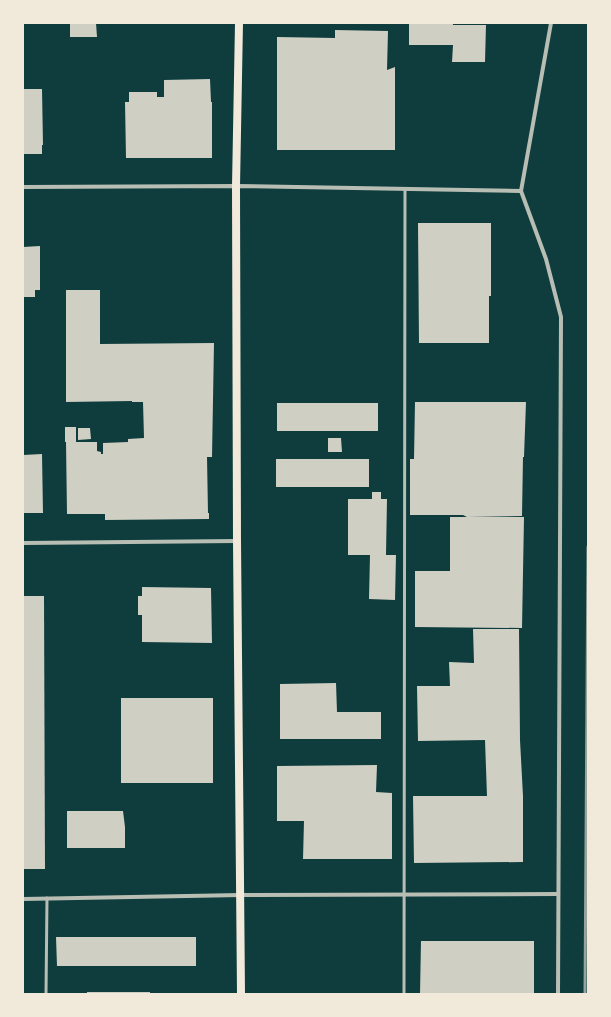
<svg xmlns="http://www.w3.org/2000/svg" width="611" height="1017" viewBox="0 0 611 1017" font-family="Manrope,sans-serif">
	<rect width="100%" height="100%" fill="#0f3d3e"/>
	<g fill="#cfcfc3">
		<polygon points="70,23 96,23 97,37 70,37"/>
		<polygon points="409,23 453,23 453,25 486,25 485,62 452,62 453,45 409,45"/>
		<polygon points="335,30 388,31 387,70 395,67 395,150 277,150 277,37 335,38"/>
		<polygon points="210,79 211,102 212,102 212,158 126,158 125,102 129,102 129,92 157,92 157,97 164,97 164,80"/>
		<polygon points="23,89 42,89 43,145 42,145 42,154 23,154"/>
		<polygon points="418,223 491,223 491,296 489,296 489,343 419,343"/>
		<polygon points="40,246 40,290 35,290 35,297 23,297 23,247"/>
		<polygon points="66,290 100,290 100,344 214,343 212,457 207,457 208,513 209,513 209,519 105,520 105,514 67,514 66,442 65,442 65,427 76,427 76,442 97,442 97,451 101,452 101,454 103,454 103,443 128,442 128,439 144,438 143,402 132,402 132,401 66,402"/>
		<polygon points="415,402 526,402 524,457 523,457 522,516 467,517 463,515 410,515 410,459 414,459"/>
		<rect x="277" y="403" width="101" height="28"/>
		<polygon points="78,428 90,428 91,439 78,440"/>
		<polygon points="328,438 341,438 342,452 328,452"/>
		<polygon points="42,454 43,513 23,513 23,455"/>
		<rect x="276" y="459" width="93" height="28"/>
		<polygon points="372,492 381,492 381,499 387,499 386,555 396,555 395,600 369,599 370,555 348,555 348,499 372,499"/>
		<polygon points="450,517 524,517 522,628 415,627 415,571 450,571"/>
		<polygon points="142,587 211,588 212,643 142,642 142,615 138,615 138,596 142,596"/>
		<polygon points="23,596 44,596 45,869 23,869"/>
		<polygon points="473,629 519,629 520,740 523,796 523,862 414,863 413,796 487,796 485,740 418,741 417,686 450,686 449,662 474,663"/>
		<polygon points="336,683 337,712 381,712 381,739 280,739 280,684"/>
		<rect x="121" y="698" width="92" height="85"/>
		<polygon points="377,765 376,792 392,793 392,859 303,859 304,821 277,821 277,766"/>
		<polygon points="67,811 123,811 125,827 125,848 67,848"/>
		<polygon points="56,937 196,937 196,966 57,966"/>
		<polygon points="421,941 534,941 534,994 420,994"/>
		<rect x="87" y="992" width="63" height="2"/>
	</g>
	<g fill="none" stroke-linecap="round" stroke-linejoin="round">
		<g stroke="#b8beb3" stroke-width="3">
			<polyline points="46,994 47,898"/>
			<polyline points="404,994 405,189"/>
		</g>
		<g stroke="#b8beb3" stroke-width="4">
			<polyline points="551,23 521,191 546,259 561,317 558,994"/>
			<polyline points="23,187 236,186 521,191"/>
			<polyline points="23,543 237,541"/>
			<polyline points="23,899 241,895 558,894"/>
		</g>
		<polyline stroke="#f1e9da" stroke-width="8" points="239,23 236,186 237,541 241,994"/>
		<polyline stroke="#97a49c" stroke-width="3" points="585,994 588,547"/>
	</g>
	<rect width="611" height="1017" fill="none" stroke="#f1e9da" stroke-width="48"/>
</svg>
